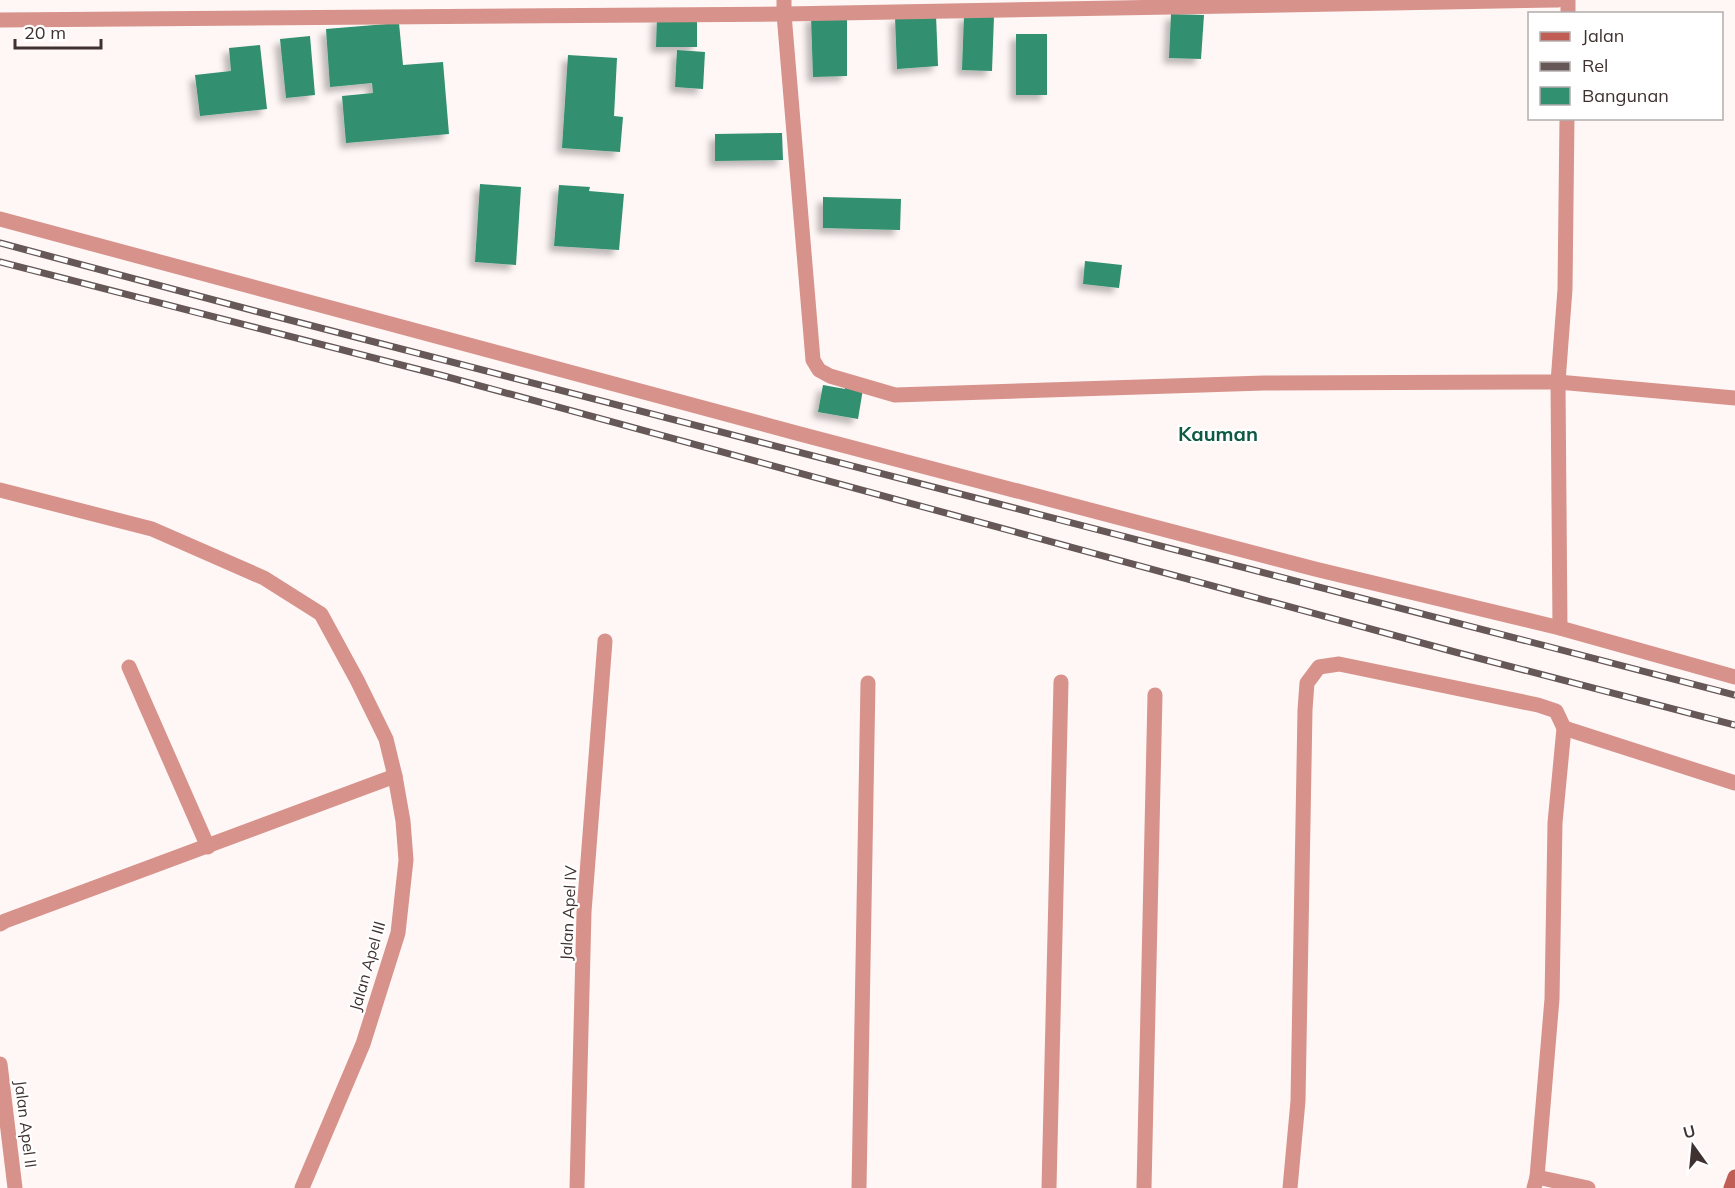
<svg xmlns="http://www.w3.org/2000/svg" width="1735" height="1188" viewBox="0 0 1735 1188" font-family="Mulish,sans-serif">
	<defs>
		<filter id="shadow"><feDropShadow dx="-5.5" dy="5.5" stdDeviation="3" flood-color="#0004"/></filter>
	</defs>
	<rect width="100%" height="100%" fill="#fff7f6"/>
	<g fill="#309070" filter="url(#shadow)">
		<polygon points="1171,14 1204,15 1201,59 1169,58"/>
		<polygon points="847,15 847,76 813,77 811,16"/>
		<polygon points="936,15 938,66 897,69 895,17"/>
		<polygon points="964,15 994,16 992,71 962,70"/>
		<polygon points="657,17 697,17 697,47 656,47"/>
		<polygon points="399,23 403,65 443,62 449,134 346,143 342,96 373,93 372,83 330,87 326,29"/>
		<rect x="1016" y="34" width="31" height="61"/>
		<polygon points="310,36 315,95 286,98 280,39"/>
		<polygon points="260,45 267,109 200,116 195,75 231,71 229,48"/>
		<polygon points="677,50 705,52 703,89 675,87"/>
		<polygon points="568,55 617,58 614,116 623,117 620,152 562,148"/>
		<polygon points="782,133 783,160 715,161 715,134"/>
		<polygon points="480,184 521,187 516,265 475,262"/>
		<polygon points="559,185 590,187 589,191 624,194 619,250 554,246"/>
		<polygon points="823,197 901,199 900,230 823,228"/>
		<polygon points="1085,261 1122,265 1119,288 1083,284"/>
		<polygon points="823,385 845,389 845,386 863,389 858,419 818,412"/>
	</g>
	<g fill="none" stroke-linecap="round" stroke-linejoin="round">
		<g stroke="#d7938b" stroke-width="15">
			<polyline points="784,0 784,14 813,360 819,370 830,376 895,395 1264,383 1558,382 1735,398"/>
			<polyline points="1568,14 1568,0"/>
			<polyline points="0,20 784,14 1558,0"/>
			<polyline points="0,219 800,434 1315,569 1560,628 1735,677"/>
			<polyline points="0,490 152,529 264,578 321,614 357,680 386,739 395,776 403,821 406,860 398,933 363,1044 302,1188"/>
			<polyline points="1560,628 1558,382 1565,289 1567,118"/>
			<polyline points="129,667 208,847"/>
			<polyline points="1564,728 1735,783"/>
			<polyline points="0,924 5,921 395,776"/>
			<polyline points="0,1064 15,1188"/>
			<polyline points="1537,1177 1588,1188"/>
			<polyline points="577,1188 584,912 605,641"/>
			<polyline points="859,1188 868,683"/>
			<polyline points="1049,1188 1061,682"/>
			<polyline points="1144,1188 1155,695"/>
			<polyline points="1290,1188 1298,1101 1305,710 1307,683 1319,667 1339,664 1538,705 1556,711 1564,728 1555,823 1552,999 1537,1177 1534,1188"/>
		</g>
		<polyline stroke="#c05e56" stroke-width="15" points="1731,1188 1735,1177"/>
		<defs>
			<g id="rail">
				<polyline points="0,243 255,311 1735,695"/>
				<polyline points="0,262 444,376 1455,652 1735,725"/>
			</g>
		</defs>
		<use href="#rail" stroke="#655857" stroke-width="7"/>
		<use href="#rail" stroke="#fff" stroke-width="4.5" stroke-dasharray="14" stroke-linecap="butt"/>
	</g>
	<g text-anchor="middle" stroke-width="4.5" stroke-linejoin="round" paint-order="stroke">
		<g font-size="16" fill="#3f3130" stroke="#fff">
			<text transform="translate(568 913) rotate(-87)" y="6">Jalan Apel IV</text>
			<text transform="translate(367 966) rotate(-74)" y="6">Jalan Apel III</text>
			<text transform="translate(26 1124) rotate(83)" y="6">Jalan Apel II</text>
		</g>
		<g font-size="20" font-weight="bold" fill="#0e5a43" stroke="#fff">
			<text x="1218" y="441">Kauman</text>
		</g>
	</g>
	<rect x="1528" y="12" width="195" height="108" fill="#ffffff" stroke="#b2adac" stroke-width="1.5"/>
	<rect x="1540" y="32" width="30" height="9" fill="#c05e56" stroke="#b2adac" stroke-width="1.5"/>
	<text x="1582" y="42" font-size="18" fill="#3f3130">Jalan</text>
	<rect x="1540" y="62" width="30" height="9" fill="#655857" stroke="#b2adac" stroke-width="1.5"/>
	<text x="1582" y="72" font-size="18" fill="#3f3130">Rel</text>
	<rect x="1540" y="87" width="30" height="18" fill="#309070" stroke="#b2adac" stroke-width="1.5"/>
	<text x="1582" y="102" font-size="18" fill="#3f3130">Bangunan</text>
	<g transform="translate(1693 1146) rotate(345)" stroke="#ffffff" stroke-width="4.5" paint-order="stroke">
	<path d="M0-4.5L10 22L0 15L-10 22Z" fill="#3f3130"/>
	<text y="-9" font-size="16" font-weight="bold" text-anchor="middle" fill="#3f3130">U</text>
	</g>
	<path d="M15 39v9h86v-9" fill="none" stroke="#3f3130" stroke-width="3"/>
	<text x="24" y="39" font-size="18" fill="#3f3130" stroke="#ffffff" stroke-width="4.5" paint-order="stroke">20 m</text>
</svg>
